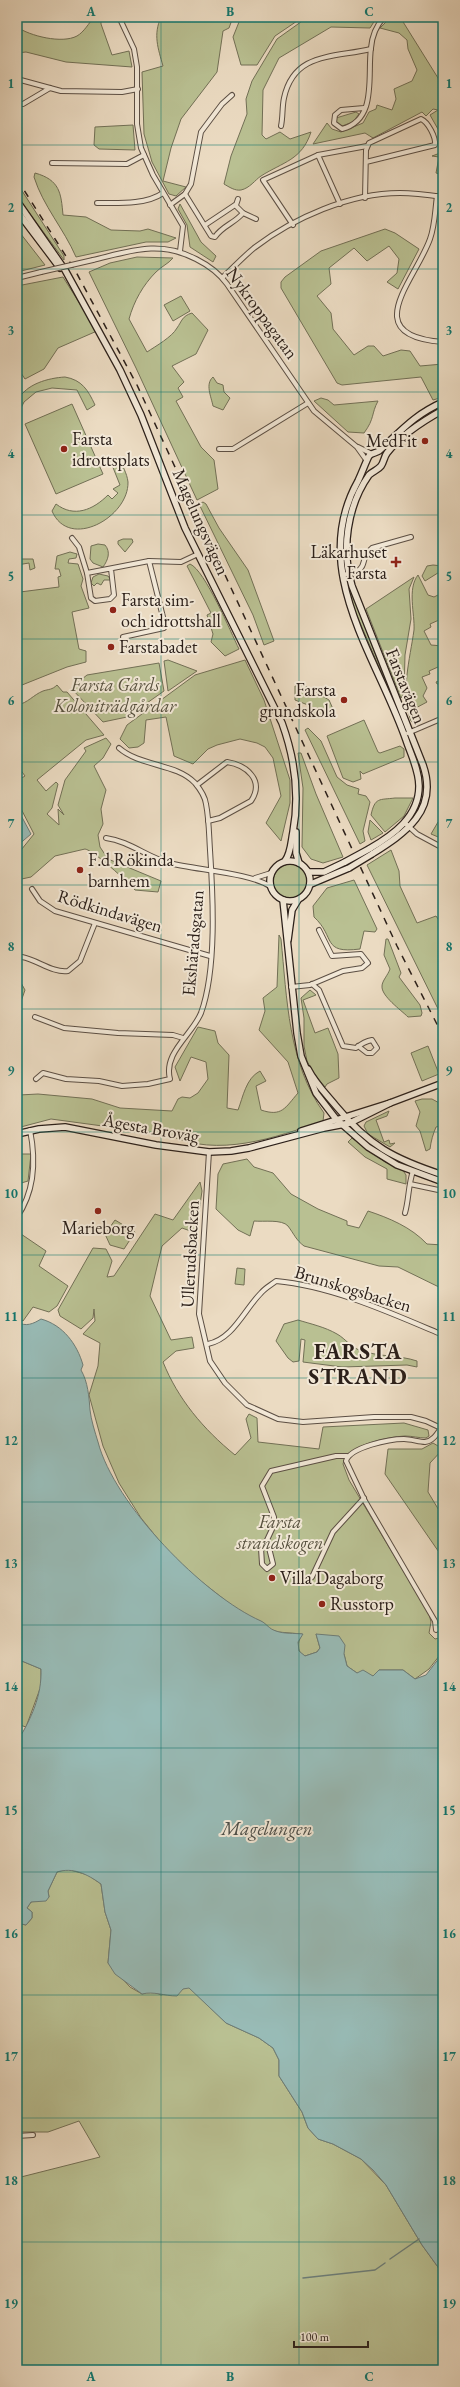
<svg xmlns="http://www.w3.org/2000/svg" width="460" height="2387" viewBox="0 0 460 2387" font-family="'EB Garamond',serif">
	<rect width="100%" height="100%" fill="#ebdbc2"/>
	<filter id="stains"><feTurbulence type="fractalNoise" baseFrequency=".005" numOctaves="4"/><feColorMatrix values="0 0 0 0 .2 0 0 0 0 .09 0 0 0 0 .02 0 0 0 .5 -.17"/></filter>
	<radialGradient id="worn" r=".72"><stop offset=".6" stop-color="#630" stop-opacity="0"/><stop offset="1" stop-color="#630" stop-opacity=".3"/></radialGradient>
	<g fill="#b9c092" stroke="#727056">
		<path d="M 94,17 L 101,17 L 101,24 L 112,55 L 129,51 L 132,67 L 66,62 L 26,52 L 17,53 L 17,27 C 30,36 62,44 77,36 C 84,32 89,23 94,17 Z"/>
		<path d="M 161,17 L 233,17 L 229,28 L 223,31 L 217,72 L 181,119 L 171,148 L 163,181 L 186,187 L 176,196 L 169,194 L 152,162 L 144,134 L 142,72 L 163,66 C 158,48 153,35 161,17 Z"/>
		<polygon points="241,17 303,17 275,36 257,65 241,65 233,37"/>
		<path d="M 315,17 L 377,17 L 370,28 L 331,27 L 279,58 L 263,90 L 262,135 L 266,139 L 280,132 L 290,139 L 311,132 C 302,160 283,162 261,176 C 255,180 250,188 241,190 C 235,191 229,187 224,184 L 231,156 L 247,114 L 246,99 L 252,81 L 277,39 L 305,19 Z"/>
		<polygon points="391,17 400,17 443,86 443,138 430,115 438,110 433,109 426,116 422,112 373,138 365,133 313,144 327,123 332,129 341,132 363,123 369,112 376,109 377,105 392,110 396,99 394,89 412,81 417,70 408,49 407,40 399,33 380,28"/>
		<polygon points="356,112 359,114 353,122 342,126 336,123 336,118"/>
		<polygon points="133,125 135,150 99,149 94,145 95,127"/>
		<polygon points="443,152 443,175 436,173 439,157 432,156"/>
		<path d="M 35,173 C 60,180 61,193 63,215 L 86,217 L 111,230 L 140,231 L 148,229 L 176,238 L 168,242 L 146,242 L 76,257 C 64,229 43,206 34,177 Z"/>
		<polygon points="17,183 64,256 64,260 17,196"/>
		<polygon points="180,204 201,242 216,256 213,262 190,247 187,225 178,209"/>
		<polygon points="17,229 45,265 17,272"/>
		<polygon points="385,229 395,233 419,249 398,289 387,282 397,273 399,259 389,246 367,261 354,248 329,268 331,284 317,296 331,313 333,329 354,355 368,346 374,346 383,356 401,350 410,351 420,366 443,364 443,397 433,400 421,377 342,385 337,383 281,288 281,282 285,277 321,251"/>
		<path d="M 137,257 L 173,258 C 168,264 162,266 156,272 C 143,285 134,301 129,319 L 147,352 C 156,346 172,337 177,328 C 182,321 182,316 192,313 L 208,330 L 196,354 L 172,366 L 184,382 L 178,388 L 183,397 L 176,401 L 201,447 L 214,460 L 218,489 L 197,500 L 136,368 L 89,272 L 110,263 Z"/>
		<polygon points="63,277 97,331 58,348 44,369 25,379 17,367 17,286"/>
		<polygon points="181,296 190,311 173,321 164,305"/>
		<path d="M 65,377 C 82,380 88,390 95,405 L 87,410 L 77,390 L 52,388 L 36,392 L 24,402 L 17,416 C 17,411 16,405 18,400 C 26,384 48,378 65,377 Z"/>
		<path d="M 213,377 L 217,383 L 223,385 L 224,392 L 230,398 L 223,410 L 213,406 C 211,396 205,384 213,377 Z"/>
		<path d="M 321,398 L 328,400 L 334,405 L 378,401 C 371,414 375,418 364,433 L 348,432 L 314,401 Z"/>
		<polygon points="72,404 103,474 56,494 25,424"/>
		<path d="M 118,457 C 122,465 127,473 128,482 C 129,517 69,551 52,511 L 56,504 C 74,518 93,510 108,495 L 112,499 L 118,493 L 113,489 L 120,485 L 110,460 Z"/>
		<polygon points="203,502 206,504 219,528 248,570 274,641 264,645 253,615 199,504"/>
		<polygon points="123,539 132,539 133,542 125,552 118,544 118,541"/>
		<path d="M 98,544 L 105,545 C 111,552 108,560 103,567 L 93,563 L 90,559 L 91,546 Z"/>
		<polygon points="70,552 77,554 76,558 69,559 68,563 78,564 83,579 81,586 89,608 72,612 79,649 86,651 86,662 67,667 17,687 17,608 20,608 17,594 20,592 59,587 58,577 61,576 59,569 55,569 57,556"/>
		<polygon points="17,559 33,559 35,568 30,570 29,563 17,565"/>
		<path d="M 190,564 C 205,570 231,633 239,649 L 225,656 L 211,642 L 213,634 L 207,615 L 211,613 L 187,566 Z"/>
		<polygon points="433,565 443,566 443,575 441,571 425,581 422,576 427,566"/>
		<polygon points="99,574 108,576 111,580 104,580 101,585 97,583 94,586 91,583 93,577"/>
		<path d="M 418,575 L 428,595 L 434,597 L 438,595 L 443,602 L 443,628 L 439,620 L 430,624 L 431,627 L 424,631 L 431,645 L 443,646 L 443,684 L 437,684 L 436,682 L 443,679 L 438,667 L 429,671 L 430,674 L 422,677 L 427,688 L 423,696 L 427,702 L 412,710 L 414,722 L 411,721 C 400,693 410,659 414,630 C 415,614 407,589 418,575 Z"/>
		<polygon points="414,577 409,589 411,619 405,655 404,693 401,698 366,609"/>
		<polygon points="347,583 349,584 388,688 352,604"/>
		<polygon points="168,660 197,671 168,691 164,661"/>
		<polygon points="245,660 264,700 290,780 290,803 281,841 266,823 281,796 273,758 265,747 257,743 240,739 217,745 208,749 193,764 174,756 166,717 146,720 144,743 138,747 129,748 120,739 127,725 195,675"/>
		<polygon points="159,663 164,691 127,717 103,722 71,688 87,675"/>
		<path d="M 57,685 L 63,692 L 67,692 L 104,735 L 86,740 L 37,780 L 46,791 L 56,782 L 58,784 L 52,808 L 47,814 L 59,825 L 58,809 L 64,815 L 58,805 L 65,780 L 86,751 L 84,748 L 106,738 L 111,744 L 103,758 L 94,766 L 106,790 L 101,809 L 103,824 L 98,835 L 100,847 L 108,859 L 161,881 L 158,892 L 135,890 C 128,882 93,850 85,849 L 55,856 L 31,877 L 17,880 L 17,855 L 34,834 L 17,801 L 17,781 L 25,776 L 17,765 L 17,705 C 28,703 33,695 43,691 C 49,689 52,690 57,685 Z"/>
		<polygon points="304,685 329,700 333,709 320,718 310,711 308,705 295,700 295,686"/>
		<polygon points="364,720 378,752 380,753 400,746 404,749 404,757 363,774 360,771 361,779 353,782 343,778 327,736"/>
		<polygon points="308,728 321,741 337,777 347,785 359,789 358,794 366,796 370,802 363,831 365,841 360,844 305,730"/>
		<polygon points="298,753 301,753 316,794 343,857 323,863 311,859 302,847 303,788"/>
		<path d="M 395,798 L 413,798 L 404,816 L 385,832 L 371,815 C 375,797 379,800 395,798 Z"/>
		<polygon points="370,820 383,833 371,840 368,832"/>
		<polygon points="443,821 443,839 431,834 438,822"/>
		<polygon points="391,850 399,871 400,886 417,923 436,916 443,926 443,1019 367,865"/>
		<circle cx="291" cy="882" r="18"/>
		<path d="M 354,880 L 377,929 L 375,932 L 364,931 L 360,949 C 321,954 336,937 314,917 L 313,906 L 327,888 Z"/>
		<path d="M 279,935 L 281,939 C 287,999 288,1063 324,1113 L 323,1121 C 275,1138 217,1158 169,1135 L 51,1119 L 17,1128 L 17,1088 L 19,1095 L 38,1094 L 92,1099 L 120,1108 L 172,1111 L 178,1099 L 182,1097 L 190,1098 L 198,1093 L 208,1079 L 206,1062 L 191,1057 L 180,1081 L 175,1067 L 198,1027 L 215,1031 L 218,1043 L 229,1055 L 227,1108 L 238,1110 C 243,1097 246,1078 260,1071 L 266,1081 L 256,1086 L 261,1110 C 282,1117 285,1108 298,1093 L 288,1062 L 259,1030 L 265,1011 L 263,998 L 277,987 Z"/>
		<path d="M 386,939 L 388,939 L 401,973 L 399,977 L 420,1005 L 422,1013 L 421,1016 L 408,1017 C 401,1010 381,996 382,986 C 382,981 388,975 390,969 L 384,955 Z"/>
		<polygon points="20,981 25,990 17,1013 17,987"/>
		<polygon points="310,990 316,995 303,1000 315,1033 328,1028 338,1054 339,1078 327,1084 325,1087 313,1072 307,1061 304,1046 304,1018 301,998"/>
		<polygon points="428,1046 439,1074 422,1081 411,1053"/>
		<path d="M 422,1099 L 432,1099 L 441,1104 L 443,1102 L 443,1125 L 436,1127 C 433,1134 431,1141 430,1149 L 426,1151 L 420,1131 L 416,1126 L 420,1112 L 415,1101 Z"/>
		<polygon points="389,1111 387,1116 376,1120 384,1142 389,1140 390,1144 395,1143 390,1147 368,1134 364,1126 366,1122"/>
		<polygon points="352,1138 385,1162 402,1169 406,1175 406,1184 387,1179 387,1169 365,1157 348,1142"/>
		<polygon points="17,1154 31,1154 28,1181 18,1184"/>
		<path d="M 247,1159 L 254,1167 L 273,1173 L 291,1194 L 318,1209 L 347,1221 L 347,1225 L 359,1228 L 368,1211 C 389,1218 411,1227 427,1244 L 443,1245 L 443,1289 L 398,1267 L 379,1266 L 304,1246 C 296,1240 294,1234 288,1226 C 282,1219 263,1222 254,1221 L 250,1236 L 238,1230 L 216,1209 L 218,1174 L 223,1164 Z"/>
		<path d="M 200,1182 L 202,1191 L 196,1233 L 182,1228 L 162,1246 L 150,1296 L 171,1340 L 192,1337 L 194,1348 L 176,1351 L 163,1362 C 178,1399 203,1429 235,1455 L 251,1438 L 246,1419 L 249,1414 L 257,1418 L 258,1442 L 319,1449 L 323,1427 L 404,1423 L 428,1430 L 429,1436 L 426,1438 C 419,1438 412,1436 405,1436 C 388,1437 346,1445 343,1464 L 349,1480 L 429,1614 L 431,1622 L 429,1633 L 435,1639 L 443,1637 L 443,1651 L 429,1669 L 415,1679 L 403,1670 L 379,1670 L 374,1676 L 357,1673 L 347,1666 L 344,1654 L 316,1634 L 320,1648 L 317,1652 L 305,1656 C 295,1651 298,1642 302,1634 L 278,1632 L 270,1629 L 262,1622 L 250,1617 L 235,1608 L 193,1575 L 166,1549 L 141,1518 L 119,1483 L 103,1446 L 89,1395 L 98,1366 L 100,1343 L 83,1334 L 95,1321 L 94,1309 L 93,1318 L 81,1329 L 60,1316 L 58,1310 L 93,1248 L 106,1249 L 112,1261 L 107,1277 L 114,1276 L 155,1214 L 173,1220 Z"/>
		<polygon points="115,1220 135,1232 124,1249 110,1245 105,1234"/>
		<polygon points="17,1228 21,1234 46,1251 39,1266 68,1286 57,1306 49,1312 33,1307 23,1321 17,1317"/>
		<polygon points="237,1268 245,1269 244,1285 235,1284"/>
		<path d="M 298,1320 C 311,1324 325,1327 337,1334 C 346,1339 351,1348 362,1351 C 381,1357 399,1355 417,1361 L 417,1367 L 407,1365 L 342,1367 L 303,1362 L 305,1340 L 301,1339 L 299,1361 L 293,1362 L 288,1358 L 276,1341 L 284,1324 Z"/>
		<polygon points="433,1443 443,1449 430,1463 428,1492 443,1517 443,1558 385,1474 388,1449 422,1449"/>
		<polygon points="17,1659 41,1669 41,1686 26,1727 17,1724"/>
		<polygon points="67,1869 88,1875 101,1884 105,1912 111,1930 108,1963 130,1987 142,1994 153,1991 161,1995 189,1987 226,2023 259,2038 273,2048 279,2060 279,2076 302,2112 308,2128 318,2139 333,2144 361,2159 386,2185 422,2245 443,2274 443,2370 17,2370 17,2178 100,2157 79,2121 48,2132 17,2132 17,1923 26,1925 32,1918 32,1912 27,1908 31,1902 49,1897 48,1891 57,1872"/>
	</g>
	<g fill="#98bbb6" stroke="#6d7d78">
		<polygon points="17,808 31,834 17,846"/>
		<path d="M 41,1319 C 63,1325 77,1344 83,1365 L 81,1370 C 88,1382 89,1397 90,1410 C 91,1420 95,1432 98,1442 C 114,1504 204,1596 261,1621 C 267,1624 269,1629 276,1631 C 284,1634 294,1633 303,1634 L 298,1642 L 299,1651 L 305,1656 L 317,1652 L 320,1648 L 316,1634 L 339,1636 L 345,1645 L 344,1654 L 347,1666 L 357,1673 L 363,1670 L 373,1676 L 379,1670 L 403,1670 L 415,1679 L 426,1675 L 443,1653 L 443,2274 L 422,2245 L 386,2185 L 373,2170 L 361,2159 L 333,2144 L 318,2139 L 308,2128 L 302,2112 L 279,2076 L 279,2060 L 273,2048 L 259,2038 L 226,2023 L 189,1988 L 183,1989 L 177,1996 C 164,1996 154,1991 142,1994 L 115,1974 L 108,1963 L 111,1930 L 105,1912 L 101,1884 C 87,1874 73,1867 57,1872 L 48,1891 L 49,1897 L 46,1901 L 31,1902 L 27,1908 L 32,1912 L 32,1918 L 26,1925 L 17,1923 L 17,1742 C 31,1719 42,1696 41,1669 L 17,1659 L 17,1322 C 26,1327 33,1324 41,1319 Z"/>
	</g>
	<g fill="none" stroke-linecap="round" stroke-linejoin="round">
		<g stroke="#6d7d78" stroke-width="1.5">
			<polyline points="390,2259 419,2239"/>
			<polyline points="303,2278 375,2270 385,2263"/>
		</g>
		<defs>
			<g id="street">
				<polyline points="52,17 61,17"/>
				<polyline points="119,17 134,49 137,67 137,124 141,148 153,175 183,226 180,251"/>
				<polyline points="17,79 61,91 122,92 138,89"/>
				<polyline points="17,104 23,104 50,88"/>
				<path d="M 364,108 L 341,110 L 335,115 L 334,123 L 342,129 C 378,120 367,75 371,48 C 372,36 376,26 384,17"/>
				<path d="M 281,126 C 283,117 282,107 284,98 C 294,52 333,58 371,49"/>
				<polyline points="318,155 340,204"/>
				<polyline points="52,163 127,164 144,155"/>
				<path d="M 185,194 L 211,236 L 215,237 C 222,226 235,223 243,213 L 235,205 L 205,225"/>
				<path d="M 437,196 C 435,210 435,225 430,239 C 415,281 357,336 443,342"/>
				<path d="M 365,198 L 366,150 L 369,143 L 421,119 C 428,122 436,137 435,145 L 366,162"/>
				<path d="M 97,203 C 117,203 146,205 163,193"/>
				<polyline points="170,205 185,194 191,184 201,132 222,104 232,95"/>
				<polyline points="236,205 238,199"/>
				<polyline points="243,213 256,219"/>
				<polyline points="293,225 263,180 318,155 367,146"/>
				<path d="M 93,260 C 131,251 159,240 196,259 C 208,265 219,273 227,284 L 314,411 L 357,447 L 367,461"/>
				<path d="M 223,277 C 233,268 243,257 254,248 C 293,218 350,193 400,193 C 415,193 429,195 443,197"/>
				<polyline points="17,278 41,272"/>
				<polyline points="358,447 372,454"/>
				<polyline points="219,449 233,449 308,403"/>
				<polyline points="72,538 79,547 87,573"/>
				<polyline points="111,569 114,595 110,599 95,601 91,598 87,573 149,561 181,562 198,554"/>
				<path d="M 342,575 C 374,570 356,561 372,548 L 411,537"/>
				<polyline points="123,637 164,628 165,625 149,561"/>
				<polyline points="408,733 443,718"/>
				<path d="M 197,785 L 227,762 C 246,765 265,780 251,801 L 220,818 L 208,821"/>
				<polyline points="405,823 417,834 443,848"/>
				<path d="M 106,838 C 129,841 147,857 169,863 C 196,870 252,873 271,887"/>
				<polyline points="255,878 271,873"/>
				<polyline points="32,889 40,901 55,911 210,956"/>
				<path d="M 22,957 C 38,960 52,973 68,971 L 80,961 L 95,923"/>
				<path d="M 312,984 L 319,990 L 343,1046 L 356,1048 C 361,1044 366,1041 372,1040 L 377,1048 L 372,1053 L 367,1053 L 358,1046"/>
				<polyline points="291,987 310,985 343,971 362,968 368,963 361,954 332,956 319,930"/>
				<polyline points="35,1017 64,1028 118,1033 173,1035 183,1038"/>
				<path d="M 36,1079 L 43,1073 L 66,1079 L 99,1081 L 122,1086 L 148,1084 L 170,1079 C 163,1053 192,1035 201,1013 C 217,969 213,896 210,850 C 209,835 209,819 206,804 C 205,796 200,789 195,783 C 176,763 141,767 119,748"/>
				<polyline points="209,1152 199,1314 210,1361 225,1383 247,1405 278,1419 303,1422 374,1417 411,1417 426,1421 443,1429"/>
				<polyline points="410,1184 443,1191"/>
				<path d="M 405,1213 C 409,1199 408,1186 413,1171"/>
				<path d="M 17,1217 C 35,1191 36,1160 30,1130"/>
				<path d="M 208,1344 C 233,1339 244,1310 261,1293 C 265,1288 271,1285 276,1281 C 332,1286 391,1313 443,1335"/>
				<polyline points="267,1540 261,1548 262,1564 267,1569 273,1564 267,1540 274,1525 274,1517 262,1486 271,1471 336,1456 347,1456"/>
				<polyline points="312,1577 333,1532 364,1498"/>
				<path d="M 436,1630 L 435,1621 L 365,1501 L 346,1461 C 350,1447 390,1439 404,1439 C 411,1439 419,1442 425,1442 C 433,1441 437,1434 441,1428"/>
				<polyline points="17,2136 33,2135"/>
			</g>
			<g id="secondary">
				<path d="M 17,201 L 65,270 L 120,370 L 141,415 L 185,528 L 282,723 C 295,759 300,794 293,832 C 291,842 291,853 285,861"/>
				<polyline points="17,211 60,268"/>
				<polyline points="296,832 296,853 299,863"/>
				<path d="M 369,849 C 393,835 419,817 419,786 C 419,770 411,755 406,740 C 377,656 308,570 358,481 C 361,475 367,459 369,456 C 371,453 376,453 379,451 C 402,430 414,415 443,402"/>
				<path d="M 372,854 C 405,833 439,811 423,765 L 352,586 C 341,550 347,506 369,475 C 373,471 378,470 381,466 C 384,462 384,457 387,453 C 401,435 423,421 443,410"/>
				<circle cx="290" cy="881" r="20"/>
				<polyline points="309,872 324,872 345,862"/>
				<polyline points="311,884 349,868"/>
				<polyline points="283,900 297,1033 301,1056 316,1093 336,1119 368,1147 397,1165 443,1182"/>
				<polyline points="288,940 292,910 298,900"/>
				<path d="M 308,1069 C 315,1083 326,1094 336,1106 C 369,1146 394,1159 443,1175"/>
				<polyline points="301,1131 390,1103 443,1083"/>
				<polyline points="17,1134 39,1129 65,1127 156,1145 209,1152 231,1151 249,1148 324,1128 350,1123 390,1103"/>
			</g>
		</defs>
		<use href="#street" stroke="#5c4f44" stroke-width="6"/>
		<use href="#secondary" stroke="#2c201a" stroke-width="8"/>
		<use href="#street" stroke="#f2e8d7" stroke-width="4"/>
		<use href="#secondary" stroke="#f2e8d7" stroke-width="5.5"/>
		<polyline stroke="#2c201a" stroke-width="1.5" stroke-dasharray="7 7" stroke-linecap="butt" points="17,179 76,272 137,385 397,946 443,1036"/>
		<defs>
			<polyline id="street-bridge" points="41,272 93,260"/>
			<g id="secondary-bridge">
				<polyline points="345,862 369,849"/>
				<polyline points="349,868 372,854"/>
			</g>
		</defs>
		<use href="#street-bridge" stroke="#5c4f44" stroke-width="6" stroke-linecap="butt"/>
		<use href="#secondary-bridge" stroke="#2c201a" stroke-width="8" stroke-linecap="butt"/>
		<use href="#street-bridge" stroke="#f2e8d7" stroke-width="4"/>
		<use href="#secondary-bridge" stroke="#f2e8d7" stroke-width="5.5"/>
	</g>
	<path fill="none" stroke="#0f766e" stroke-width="1" stroke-opacity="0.55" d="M 161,17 L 161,2370M 299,17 L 299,2370M 17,145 L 443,145M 17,269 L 443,269M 17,392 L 443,392M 17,515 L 443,515M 17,639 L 443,639M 17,762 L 443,762M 17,885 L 443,885M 17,1009 L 443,1009M 17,1132 L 443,1132M 17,1255 L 443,1255M 17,1378 L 443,1378M 17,1502 L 443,1502M 17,1625 L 443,1625M 17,1748 L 443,1748M 17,1872 L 443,1872M 17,1995 L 443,1995M 17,2118 L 443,2118M 17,2242 L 443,2242"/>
	<g fill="#8f2418" stroke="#f2e8d7" stroke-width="1.5">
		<circle cx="425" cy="441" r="4"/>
		<circle cx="64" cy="449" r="4"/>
		<path d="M394 556h4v4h4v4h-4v4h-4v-4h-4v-4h4z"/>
		<circle cx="113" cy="610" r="4"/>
		<circle cx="111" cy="647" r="4"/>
		<circle cx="344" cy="700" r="4"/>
		<circle cx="80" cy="870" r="4"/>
		<circle cx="98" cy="1211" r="4"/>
		<circle cx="272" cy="1578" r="4"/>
		<circle cx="322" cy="1604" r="4"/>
	</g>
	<g text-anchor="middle" stroke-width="4" stroke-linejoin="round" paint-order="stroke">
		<g font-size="18" fill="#2c201a" stroke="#f2e8d7">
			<text transform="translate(262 313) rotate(54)" y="6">Nykroppagatan</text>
			<text transform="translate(201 522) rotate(66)" y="6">Magelungsvägen</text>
			<text transform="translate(406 686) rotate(68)" y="6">Farstavägen</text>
			<text transform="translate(110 911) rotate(17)" y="6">Rödkindavägen</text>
			<text transform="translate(193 943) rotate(-85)" y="6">Ekshäradsgatan</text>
			<text transform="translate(151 1128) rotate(10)" y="6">Ågesta Broväg</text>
			<text transform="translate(190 1254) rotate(-87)" y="6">Ullerudsbacken</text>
			<text transform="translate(353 1289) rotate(17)" y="6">Brunskogsbacken</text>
		</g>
		<g font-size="18" fill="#2c201a" stroke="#f2e8d7" text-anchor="start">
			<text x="72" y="445">Farsta<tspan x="72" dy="21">idrottsplats</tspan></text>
			<text x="417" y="447" text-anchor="end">MedFit</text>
			<text x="387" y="558" text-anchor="end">Läkarhuset<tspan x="387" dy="21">Farsta</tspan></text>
			<text x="121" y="606">Farsta sim-<tspan x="121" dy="21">och idrottshall</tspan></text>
			<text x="119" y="653">Farstabadet</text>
			<text x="336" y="696" text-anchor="end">Farsta<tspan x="336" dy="21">grundskola</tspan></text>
			<text x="88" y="866">F.d Rökinda<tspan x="88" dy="21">barnhem</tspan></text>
			<text x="98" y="1234" text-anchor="middle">Marieborg</text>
			<text x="280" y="1584">Villa Dagaborg</text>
			<text x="330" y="1610">Russtorp</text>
		</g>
		<g font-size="18" font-style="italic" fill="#56503e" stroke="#f2e8d7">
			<text x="115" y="691">Farsta Gårds<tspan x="115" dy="21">Koloniträdgårdar</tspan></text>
			<text x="280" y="1528">Farsta<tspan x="280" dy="21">strandskogen</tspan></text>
		</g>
		<g font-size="19" font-style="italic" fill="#4c4e49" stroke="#f2e8d7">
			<text x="267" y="1835">Magelungen</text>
		</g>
		<g font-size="22" font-weight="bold" letter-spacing="1" fill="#2c201a" stroke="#f2e8d7">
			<text x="358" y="1359">FARSTA<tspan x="358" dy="25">STRAND</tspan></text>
		</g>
	</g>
	<rect width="460" height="2387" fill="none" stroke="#ebdbc2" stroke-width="44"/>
	<path d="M294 2341v6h74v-6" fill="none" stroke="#2c201a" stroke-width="2"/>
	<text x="300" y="2341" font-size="12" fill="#2c201a" stroke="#f2e8d7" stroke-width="3" paint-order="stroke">100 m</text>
	<rect x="22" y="22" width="416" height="2343" fill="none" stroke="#0f766e" stroke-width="1.5"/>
	<g font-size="13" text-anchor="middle" font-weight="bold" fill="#0f766e">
		<text x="91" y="16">A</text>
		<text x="230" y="16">B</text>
		<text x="369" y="16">C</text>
		<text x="11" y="88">1</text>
		<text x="449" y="88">1</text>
		<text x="11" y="212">2</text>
		<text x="449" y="212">2</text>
		<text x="11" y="335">3</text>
		<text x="449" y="335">3</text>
		<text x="11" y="458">4</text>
		<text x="449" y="458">4</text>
		<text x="11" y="581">5</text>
		<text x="449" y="581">5</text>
		<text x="11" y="705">6</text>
		<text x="449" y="705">6</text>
		<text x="11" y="828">7</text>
		<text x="449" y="828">7</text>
		<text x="11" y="951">8</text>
		<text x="449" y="951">8</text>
		<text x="11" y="1075">9</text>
		<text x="449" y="1075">9</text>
		<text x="11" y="1198">10</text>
		<text x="449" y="1198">10</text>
		<text x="11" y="1321">11</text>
		<text x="449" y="1321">11</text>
		<text x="11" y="1445">12</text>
		<text x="449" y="1445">12</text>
		<text x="11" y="1568">13</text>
		<text x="449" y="1568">13</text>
		<text x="11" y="1691">14</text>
		<text x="449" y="1691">14</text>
		<text x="11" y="1815">15</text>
		<text x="449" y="1815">15</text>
		<text x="11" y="1938">16</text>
		<text x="449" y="1938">16</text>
		<text x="11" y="2061">17</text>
		<text x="449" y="2061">17</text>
		<text x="11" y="2185">18</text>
		<text x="449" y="2185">18</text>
		<text x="11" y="2308">19</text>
		<text x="449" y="2308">19</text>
		<text x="91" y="2381">A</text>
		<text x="230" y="2381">B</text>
		<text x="369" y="2381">C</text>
	</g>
	<rect width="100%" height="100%" filter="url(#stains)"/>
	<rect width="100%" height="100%" fill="url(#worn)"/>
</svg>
